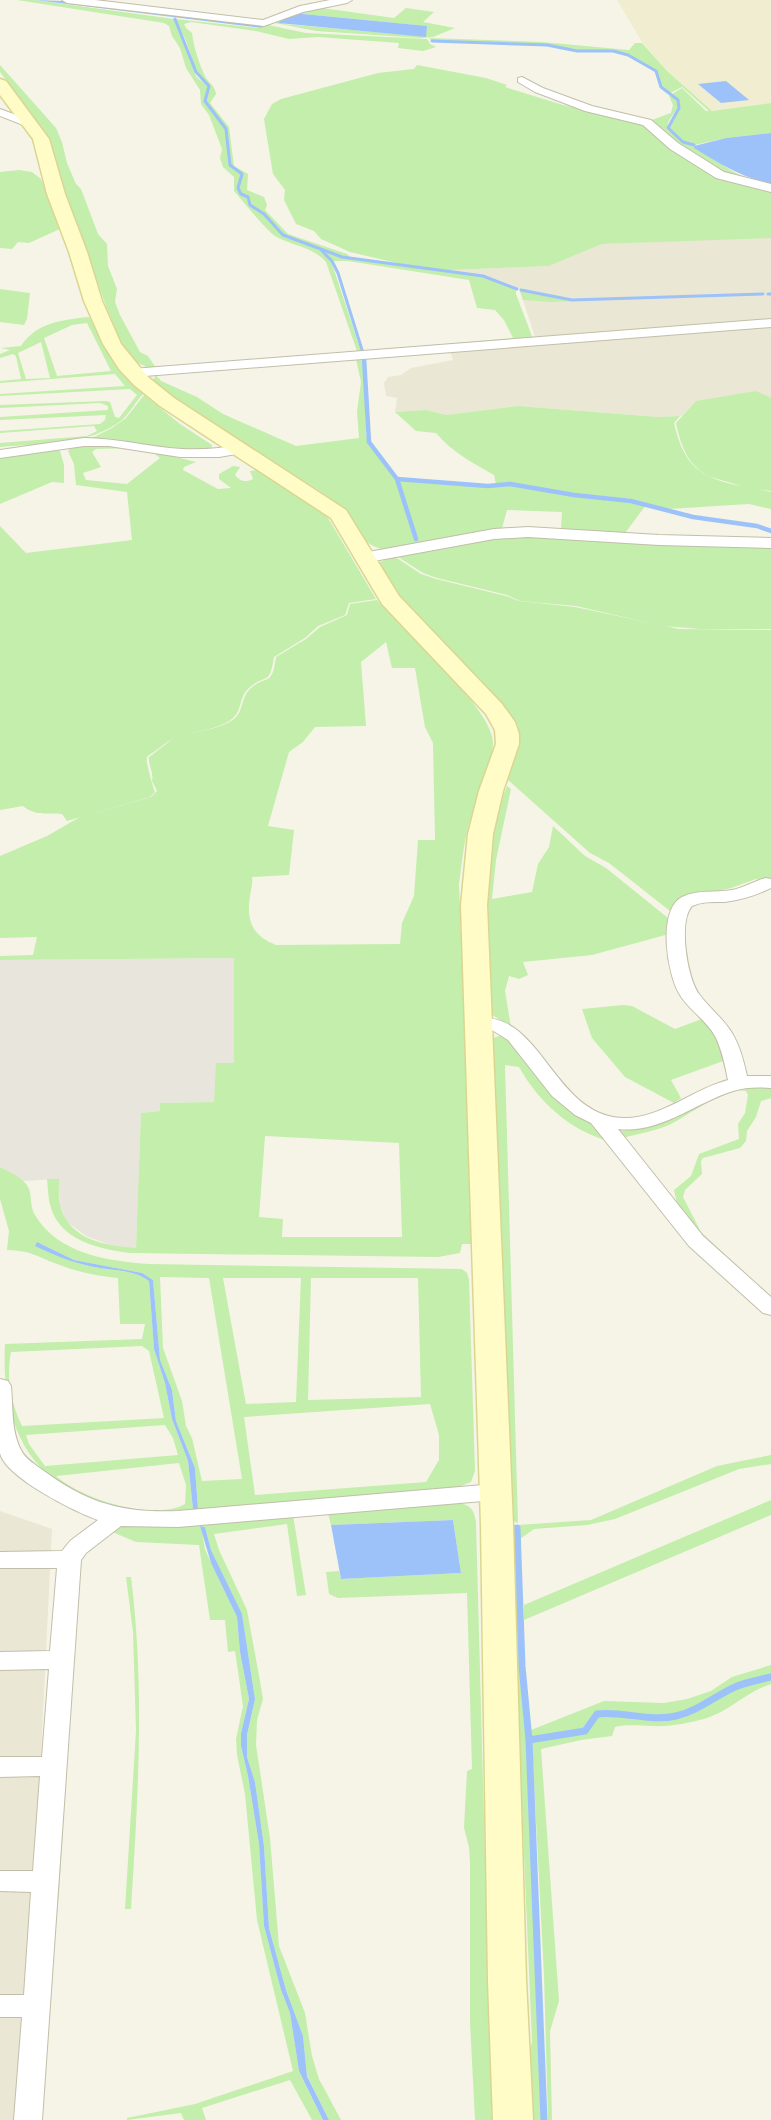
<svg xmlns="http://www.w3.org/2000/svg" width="771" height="2120" viewBox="0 0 771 2120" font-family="'Fira Sans',sans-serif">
	<rect width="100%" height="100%" fill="#f6f4e7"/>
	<g fill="#eae7d5">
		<polygon points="758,237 771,238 771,398 696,401 682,416 658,417 518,406 446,415 426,410 395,412 397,398 386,396 384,383 388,377 401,375 411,368 453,360 449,348 536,340 519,288 490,277 450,270 549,266 602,244"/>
		<polygon points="0,1511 52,1529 23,2120 0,2120"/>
	</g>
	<polygon fill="#e8e5dc" points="234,958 234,1063 214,1102 161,1103 160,1111 141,1113 136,1249 113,1246 86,1236 67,1222 60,1205 58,1179 24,1181 0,1167 0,960"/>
	<polygon fill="#f0edd0" points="617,0 771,0 771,103 712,111 667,71 642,42"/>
	<g fill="#c3eeac" fill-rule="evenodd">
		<path d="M 17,0 L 35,0 L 174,19 L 180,35 L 185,42 L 185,46 L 196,76 L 204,84 C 194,73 192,55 186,41 C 183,33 178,27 175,19 L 258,28 L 260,26 L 51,0 L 263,24 L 306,33 L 427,39 L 430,44 L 436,47 L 423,51 L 398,48 L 399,43 L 318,37 L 289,39 L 256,31 L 191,22 L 184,24 L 186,28 L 192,33 C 194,48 199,64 206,78 C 210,84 215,86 216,94 L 210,103 L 229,127 L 234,166 L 248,174 L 247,190 L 264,197 L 267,205 L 265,210 L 288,234 L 347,254 L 354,260 L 401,264 L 350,252 L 321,239 L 314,231 L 296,224 L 284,200 L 285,190 L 273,174 L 264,119 L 272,104 L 281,99 L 378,73 L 414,69 L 417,65 L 486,78 L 507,85 L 505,87 L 563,105 L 639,121 L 717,174 L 771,190 L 771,238 L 602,244 L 549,266 L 450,270 L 492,279 L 516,289 L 516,294 L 533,339 L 150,369 L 133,360 L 120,340 L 106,306 L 57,168 L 49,137 L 0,72 L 0,65 L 56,128 L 62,142 L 67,163 L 76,184 L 81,189 L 98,234 L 107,244 L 108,266 L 117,289 L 115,302 L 120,315 L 140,352 L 148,356 L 156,368 L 357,351 L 326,262 C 312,246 292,246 275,236 C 265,229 242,200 234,191 L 234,177 L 223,167 L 220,158 L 222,149 L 209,115 L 201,104 L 200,90 L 186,68 L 180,48 L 172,36 L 169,26 L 164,23 ZM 314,246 L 327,251 L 323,251 L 334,261 L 348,261 L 469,280 L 477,308 L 495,310 L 504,320 L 513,338 L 361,351 L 331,261 Z"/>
		<path d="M 322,8 L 394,18 L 406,8 L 434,12 L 423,22 L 455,28 L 433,37 L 421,38 L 316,31 L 275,23 L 288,14 ZM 293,13 L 426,26 L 422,36 L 283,24 Z"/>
		<path d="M 429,38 L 542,42 L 629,50 L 635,43 L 642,43 L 667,71 L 712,111 L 771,103 L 771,133 L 726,138 L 694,145 L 688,143 L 732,171 L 744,177 L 771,184 L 771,186 L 726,176 L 684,150 L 649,121 L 671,113 L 673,105 L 669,96 L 673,96 L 679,103 C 677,113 667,118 667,129 L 683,142 L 669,128 C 668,118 680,113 680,103 L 672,94 L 682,88 L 706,111 L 709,111 L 645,54 L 682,87 L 670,93 C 658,89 661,80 656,71 L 628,55 L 606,50 L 577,51 L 547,45 L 432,41 Z"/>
		<polygon points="19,170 32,172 41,179 62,228 29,243 18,242 12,249 0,248 0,172"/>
		<polygon points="0,289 30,293 27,319 24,325 0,322"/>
		<polygon points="520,291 572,301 763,294 551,302 523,300"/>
		<path d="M 89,317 L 120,372 L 143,394 C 135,402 130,413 122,420 C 89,446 40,443 0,447 L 0,443 L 87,436 L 97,431 L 94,426 L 0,433 L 0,431 L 100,424 L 105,420 L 106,415 L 0,420 L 0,417 L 108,410 L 108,406 L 100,403 L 0,408 L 0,405 L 106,401 L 110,402 L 115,417 L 119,418 L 137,395 L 130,389 L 0,396 L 0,394 L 125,386 L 115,374 L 0,383 L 0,381 L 21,379 L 16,356 L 13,354 L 0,358 L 0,354 L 10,350 L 1,348 L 21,346 C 37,322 62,320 89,317 ZM 87,323 L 111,371 L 57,376 L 44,338 L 72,325 ZM 41,342 L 50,378 L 26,379 L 18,353 Z"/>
		<path d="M 356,359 L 361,359 L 365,374 L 366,435 L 368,441 L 396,480 L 414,540 L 417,539 L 399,480 L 489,486 L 510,485 L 572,496 L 633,502 L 646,505 L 625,533 L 561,529 L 562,512 L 507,510 L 501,532 L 386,550 C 354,544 355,518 331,499 C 296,473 255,455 217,432 C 194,418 173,398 152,382 L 156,375 L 161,381 L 197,397 L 223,414 L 296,446 L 359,438 L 357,412 L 361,382 Z"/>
		<path d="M 756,391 L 771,398 L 771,491 L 759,489 L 771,492 L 771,509 L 749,504 L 669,509 L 632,499 L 541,490 L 510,483 L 496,484 L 494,475 C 473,463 452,452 436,433 L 416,431 L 395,412 L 426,410 L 446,415 L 518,406 L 658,417 L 680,416 L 674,423 C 684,466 699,477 740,486 C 734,483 723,481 714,478 C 689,469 681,447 676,423 L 696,401 Z"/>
		<polygon points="144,395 180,424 212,445 212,447 202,452 88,440 112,428 126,418"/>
		<path d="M 88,444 L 133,448 L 96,449 L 92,452 L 101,467 L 83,473 L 86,480 L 127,484 L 160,458 L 151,451 L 196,462 L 184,467 L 183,470 L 218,489 L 231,488 L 219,479 L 219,474 L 233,466 L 240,467 L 235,475 C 240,481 245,483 253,479 L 250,471 L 258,470 L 313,505 L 328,518 L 376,599 L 349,603 L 345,615 L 318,626 L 305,638 L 274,657 C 269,688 266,672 248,689 C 239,697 242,710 233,718 C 213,735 181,728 158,749 C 155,752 149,754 147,757 C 145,760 153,787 155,792 L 150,797 L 67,821 L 62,814 C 47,813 35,816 23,806 L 0,810 L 0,526 L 26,553 L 132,540 L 127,492 L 76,485 L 74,464 L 68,451 L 72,447 Z"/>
		<polygon points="53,449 60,451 64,465 64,483 52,482 0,504 0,457"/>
		<polygon points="513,535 771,544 771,629 700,629 663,626 576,606 520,601 507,595 437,578 423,573 395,555"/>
		<polygon points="394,556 421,574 436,579 506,596 519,601 575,607 679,629 771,630 771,884 769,882 756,879 731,888 677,900 670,911 609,863 590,853 508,780 519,745 518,725 394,590 378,563"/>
		<path d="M 377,600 C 401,629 494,709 493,743 C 493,768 478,793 471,817 C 464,839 462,862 459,884 L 473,1244 L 462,1244 L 460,1253 L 438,1257 L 130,1253 C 100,1249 61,1241 51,1208 C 48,1199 48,1188 47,1179 L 59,1179 C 59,1189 58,1199 61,1208 C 70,1240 107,1246 136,1248 L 141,1113 L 160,1111 L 160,1103 L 214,1102 L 216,1063 L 234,1063 L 234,958 L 0,960 L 0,956 L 33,955 L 37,937 L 0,938 L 0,856 L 47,836 L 80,817 L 151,797 L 157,791 L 152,781 C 154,772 148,766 149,757 C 160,750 168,740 180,736 C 197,731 219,730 234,719 C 243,712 241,699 249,690 C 266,673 272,689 276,657 L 306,639 L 320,627 L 347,615 L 350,604 ZM 386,642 L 392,668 L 415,668 L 425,727 L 433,743 L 435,840 L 418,840 L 414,896 L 402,923 L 400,944 L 276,945 C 252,936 246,920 250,896 C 251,889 253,884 252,877 L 289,875 L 294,830 L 268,826 L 289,752 L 303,742 L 315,727 L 366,726 L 361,662 ZM 265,1136 L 399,1143 L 402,1237 L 282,1237 L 283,1219 L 259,1217 Z"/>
		<path d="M 507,786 L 511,789 L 496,860 L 492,899 L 532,892 L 538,864 L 549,847 L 553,826 L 585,856 L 606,868 L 668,918 L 669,934 L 592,955 L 523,962 L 528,975 L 519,979 L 509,976 L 505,991 L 511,1027 L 491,1014 C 487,938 477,858 507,786 Z"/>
		<polygon points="623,1005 632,1006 675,1029 707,1017 726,1060 671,1080 681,1098 674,1103 625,1077 592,1038 582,1009"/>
		<path d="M 499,1036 L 505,1037 L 599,1127 L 609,1141 C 570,1131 538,1101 519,1067 L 505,1065 L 518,1523 L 509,1519 L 493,1038 Z"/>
		<path d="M 771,1085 L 771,1098 L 761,1101 L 756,1117 L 747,1131 L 746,1141 L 740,1148 L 703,1158 L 701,1161 L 702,1174 L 685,1190 L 683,1197 L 701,1232 L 736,1265 L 737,1270 L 707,1244 L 677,1204 L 674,1190 L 691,1176 L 699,1154 L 739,1139 L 738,1124 L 745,1113 L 748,1095 L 746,1091 C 727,1086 690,1114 673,1123 C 658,1131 639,1133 623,1138 L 618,1131 L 640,1129 L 669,1120 L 725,1090 Z"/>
		<path d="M 0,1167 C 9,1172 25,1178 29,1189 C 32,1198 30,1207 35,1215 C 58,1254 108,1261 149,1264 L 462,1269 L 467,1273 L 469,1280 L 475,1471 L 471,1482 L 451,1490 L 249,1507 L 198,1509 L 195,1468 L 176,1421 L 172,1390 L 160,1361 L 153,1280 L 142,1273 L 74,1260 L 37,1242 C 55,1255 72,1263 94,1267 C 113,1271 133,1269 149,1281 L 154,1349 L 165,1383 L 172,1419 L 188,1461 L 193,1509 C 159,1518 146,1515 112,1506 C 102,1503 91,1502 81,1498 C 74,1495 68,1490 62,1486 C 14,1453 2,1399 5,1344 L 142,1339 L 145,1324 L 120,1324 L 118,1278 C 97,1276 77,1272 57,1264 C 35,1256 33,1251 7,1250 L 9,1231 L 0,1199 ZM 160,1277 L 209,1278 L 242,1479 L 202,1481 L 192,1438 L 186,1426 L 182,1401 L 163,1348 ZM 223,1278 L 301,1278 L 296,1402 L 246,1404 ZM 311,1278 L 418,1278 L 421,1397 L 308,1400 ZM 142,1346 L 149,1351 L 164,1418 L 22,1426 C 11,1403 6,1377 11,1352 ZM 430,1404 L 439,1435 L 439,1460 L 426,1482 L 255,1495 L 244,1417 ZM 165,1425 L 173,1438 L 178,1455 L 45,1466 L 29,1444 L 26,1435 ZM 179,1463 L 186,1485 L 185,1504 C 153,1522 82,1499 56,1476 Z"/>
		<polygon points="771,1455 771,1464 739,1469 615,1519 587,1525 534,1529 520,1539 518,1525 591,1520 717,1466"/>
		<polygon points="771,1500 771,1515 524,1620 524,1605"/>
		<path d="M 453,1502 C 467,1504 474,1506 476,1522 L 492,2120 L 475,2120 L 470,2022 L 470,1863 L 469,1847 L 464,1828 L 467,1771 L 472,1769 L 467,1593 L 338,1598 L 329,1594 L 326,1572 L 339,1571 L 341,1579 L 461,1573 L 453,1520 L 331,1525 L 328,1513 Z"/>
		<polygon points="293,1515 306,1595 297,1596 287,1524 214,1534 219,1550 247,1610 260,1681 263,1699 257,1720 256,1745 270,1838 279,1946 305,2013 312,2056 319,2079 341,2120 329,2120 307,2075 303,2036 286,1990 269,1928 264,1846 255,1782 247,1757 247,1735 255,1699 242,1615 211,1550 205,1527 201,1526 205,1549 211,1563 237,1617 240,1652 249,1699 241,1733 241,1746 248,1776 259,1844 264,1926 281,1990 290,2013 299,2071 323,2120 312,2120 290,2080 202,2108 206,2120 184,2120 181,2113 127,2120 127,2118 195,2104 293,2071 257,1920 245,1794 237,1755 236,1739 243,1706 235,1651 228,1652 225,1620 210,1620 199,1545 136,1542 110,1531 94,1544 77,1564 77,1608 59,1893 38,2120 34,2120 73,1564 104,1529 124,1523 196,1524"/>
		<polygon points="513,1524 515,1525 521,1665 527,1742 542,2120 531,2120 528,2058 532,2042 510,1525"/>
		<path d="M 126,1577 L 131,1577 C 145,1689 138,1796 131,1909 L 125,1909 L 136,1731 L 133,1632 Z"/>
		<path d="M 771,1665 L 771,1676 C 758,1679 743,1681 731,1687 C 711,1696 695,1711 673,1715 C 647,1720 621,1708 596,1713 L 584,1730 L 531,1738 L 531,1730 L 604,1701 L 664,1703 L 687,1699 L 711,1691 L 732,1677 Z"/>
		<path d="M 771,1679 L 771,1684 C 746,1692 729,1712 704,1719 C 688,1723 670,1727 653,1726 C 640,1726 628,1724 615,1727 L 612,1736 L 581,1740 L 541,1749 L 559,2001 L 550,2031 L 552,2120 L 548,2120 L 544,1976 L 532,1742 L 547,1737 L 586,1732 L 598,1716 C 624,1710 650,1724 677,1717 C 699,1712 715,1697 735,1688 C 746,1684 759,1681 771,1679 Z"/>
	</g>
	<g fill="#9dc2f9">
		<polygon points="35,0 62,1 261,26 262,28"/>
		<polygon points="293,13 427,26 426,37 278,23"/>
		<polygon points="726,81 749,100 721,103 698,84"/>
		<path d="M 771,133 L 771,184 C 739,176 722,165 694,148 L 694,146 L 726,138 Z"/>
		<path d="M 37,1242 L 74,1260 L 142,1273 L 153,1280 L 160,1360 L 172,1390 L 176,1421 L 195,1468 L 198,1509 L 193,1509 L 188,1461 L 172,1419 L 165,1383 L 154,1349 L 149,1281 C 133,1269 113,1271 94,1267 C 73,1263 54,1255 35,1246 Z"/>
		<polygon points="453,1520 461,1573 341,1579 331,1525"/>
		<polygon points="200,1526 205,1527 211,1550 242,1614 255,1699 247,1735 247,1757 255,1782 264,1846 269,1928 286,1990 303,2036 307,2076 329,2120 323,2120 299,2071 290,2013 281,1990 264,1926 259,1844 248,1776 241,1746 241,1733 249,1699 240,1652 237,1617 211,1563"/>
	</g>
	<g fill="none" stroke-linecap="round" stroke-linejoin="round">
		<g stroke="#9dc2f9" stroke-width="3">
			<polyline points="175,19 196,72 209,86 205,101 226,129 230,165 242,174 238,188 241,194 248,197 250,205 264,214 283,235 342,257 483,276 517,289"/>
			<polyline points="432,41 547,45 577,51 613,51 628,55 656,71 661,87 678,100 679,108 668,128 683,142 694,145"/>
			<polyline points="321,250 332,261 338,273 363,353"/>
			<polyline points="521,290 572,300 763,294"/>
			<polyline points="768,294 771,294"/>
		</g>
		<g stroke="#9dc2f9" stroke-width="4.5">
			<polyline points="364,358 369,442 397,479 416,539"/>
			<polyline points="397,479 488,486 510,484 574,495 631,501 693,517 757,526 771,531"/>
		</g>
		<g stroke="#9dc2f9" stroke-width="7">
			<polyline points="517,1528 522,1666 529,1740 544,2120"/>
			<path d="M 529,1740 L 585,1731 L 597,1714 C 623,1711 650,1722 676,1716 C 698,1711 715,1696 735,1687 C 746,1682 759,1680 771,1677"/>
		</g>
		<defs>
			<g id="minor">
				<polygon points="62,0 95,0 263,20 300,6 330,0 352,0 347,3 303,12 264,26 67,3"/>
				<polygon points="522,77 543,88 592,106 651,120 678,143 724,172 771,184 771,192 716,178 670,149 643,125 585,111 535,92 518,82 518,78"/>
				<polygon points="0,109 35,122 37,124 31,128 0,116"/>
				<polygon points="771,319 771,327 132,377 125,373 132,369"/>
				<path d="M 84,438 C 117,438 149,447 182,449 C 203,450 223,448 243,445 L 250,449 L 248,452 L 219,457 L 180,457 L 109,446 L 84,446 L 0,458 L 0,450 Z"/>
				<polygon points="528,527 659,535 771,538 771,548 659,545 528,537 494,539 363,563 355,558 363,553 494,529"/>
				<path d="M 766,878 L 771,879 L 771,888 C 757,895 741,900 725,902 C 714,902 703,901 692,906 C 678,921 687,978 699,994 C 709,1008 723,1018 732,1033 C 740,1046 744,1062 747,1076 L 771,1076 L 771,1088 C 759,1087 745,1087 733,1091 C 695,1103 660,1134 618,1129 L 703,1236 L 771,1297 L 771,1315 L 763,1313 L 689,1246 L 591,1123 L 575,1115 L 552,1096 L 508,1040 L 492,1030 L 470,1028 L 467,1024 L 470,1020 C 541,1002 551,1118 625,1118 C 662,1118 693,1089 728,1080 C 725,1065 722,1050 715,1036 C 706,1020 689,1010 680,995 C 667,975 657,910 682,897 C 698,889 715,893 732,890 C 744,888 754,881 766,878 Z"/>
				<path d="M 0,1379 L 8,1381 L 11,1386 C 13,1407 11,1431 21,1450 C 25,1459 36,1465 44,1471 C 89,1504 123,1513 178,1511 L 495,1484 L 503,1486 L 507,1492 L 503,1498 L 495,1500 L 178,1527 L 121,1526 L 86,1553 L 81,1560 L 42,2120 L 14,2120 L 22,2017 L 0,2017 L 0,1995 L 24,1995 L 31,1892 L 0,1891 L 0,1871 L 33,1871 L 40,1776 L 0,1777 L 0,1757 L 42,1757 L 49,1669 L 0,1670 L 0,1652 L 50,1651 L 57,1568 L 0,1568 L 0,1552 L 62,1551 L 70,1541 L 98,1520 C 75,1512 5,1477 0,1453 C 0,1433 0,1400 0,1379 Z"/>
			</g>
			<polygon id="secondary" points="0,79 6,81 49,139 65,194 87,252 102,301 121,344 148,377 174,398 346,510 399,596 502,704 515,722 519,734 519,744 503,791 493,834 487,905 513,1525 526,1980 533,2120 493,2120 488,1980 481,1525 461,905 468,834 479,791 496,744 495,730 486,714 382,604 331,518 160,406 134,385 119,369 103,344 84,301 69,252 47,194 33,139 0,95"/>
		</defs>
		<use href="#minor" stroke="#c2bea9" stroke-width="2"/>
		<use href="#secondary" stroke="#dad692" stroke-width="3"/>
		<use href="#minor" fill="#fff" fill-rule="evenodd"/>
		<use href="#secondary" fill="#fffcc8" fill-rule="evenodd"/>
	</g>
</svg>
